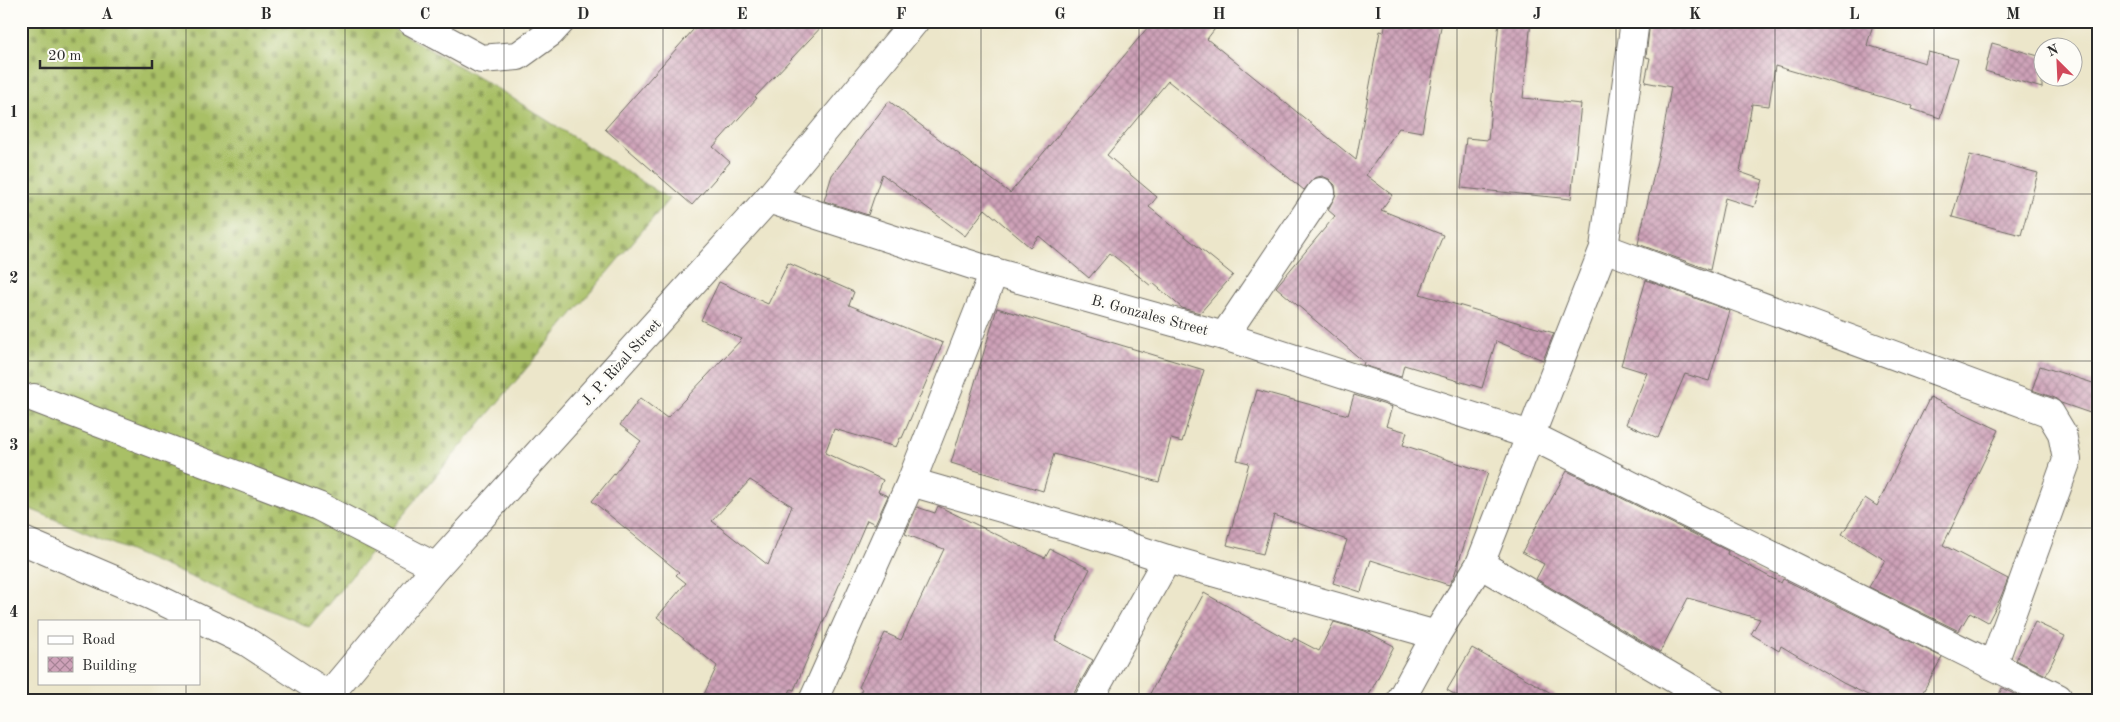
<svg xmlns="http://www.w3.org/2000/svg" width="2120" height="722" viewBox="0 0 2120 722" font-family="'Old Standard TT',serif">
	<defs>
		<pattern id="cemetery-stones" width="16" height="16" patternUnits="userSpaceOnUse" patternTransform="scale(1.25)"><rect width="16" height="16" fill="#a9c066"/><path d="M2 7V4a2 2 0 0 1 4 0v3zM10 15v-3a2 2 0 0 1 4 0v3z" fill="#8a9c54"/></pattern>
		<pattern id="building-cross-hatch" width="8" height="8" patternUnits="userSpaceOnUse" patternTransform="scale(1.25)"><rect width="8" height="8" fill="#cea1b8"/><path d="M0 0l8 8M0 8l8-8" fill="none" stroke="#a78396"/></pattern>
	</defs>
	<rect width="100%" height="100%" fill="#fdfcf7"/>
	<filter id="ink" filterUnits="userSpaceOnUse"><feTurbulence type="fractalNoise" baseFrequency=".02" numOctaves="2"/><feDisplacementMap in="SourceGraphic" scale="10" xChannelSelector="R" yChannelSelector="G"/><feConvolveMatrix kernelMatrix="1 2 1 2 8 2 1 2 1" color-interpolation-filters="sRGB"/></filter>
	<filter id="wash" filterUnits="userSpaceOnUse"><feTurbulence type="fractalNoise" baseFrequency=".0096" numOctaves="4" result="noise"/><feDisplacementMap in="SourceGraphic" scale="20" xChannelSelector="R" yChannelSelector="G"/><feGaussianBlur stdDeviation="1.12" result="paint"/><feColorMatrix in="noise" values="0 0 0 0 0 0 0 0 0 0 0 0 0 0 0 0 0 1.4 0 .05"/><feComposite in="paint" operator="in"/></filter>
	<g filter="url(#wash)">
		<rect width="100%" height="100%" fill="#ece6ca"/>
		<polygon fill="url(#cemetery-stones)" stroke="#6a7648" points="31,21 380,21 503,92 669,199 309,627 21,505 21,39"/>
		<g id="blocks">
			<g fill="url(#building-cross-hatch)" fill-rule="evenodd">
				<polygon points="701,21 827,21 755,97 757,98 713,147 730,162 692,205 605,129"/>
				<polygon points="1153,21 1221,21 1207,39 1356,160 1380,31 1384,32 1386,21 1442,21 1422,132 1399,128 1366,175 1392,195 1381,210 1443,235 1420,294 1554,333 1543,360 1496,341 1482,388 1404,365 1401,377 1363,365 1364,362 1276,287 1335,216 1328,210 1336,194 1335,185 1329,179 1322,176 1314,178 1304,190 1168,81 1107,155 1157,197 1149,207 1233,275 1200,313 1182,308 1153,283 1151,286 1110,253 1089,278 1039,236 1030,247 985,209 965,236 882,174 868,215 824,201 832,175 889,101 1010,193"/>
				<polygon points="1499,21 1531,21 1523,98 1581,104 1571,199 1461,188 1466,138 1488,140"/>
				<polygon points="1650,21 1874,21 1867,45 1925,63 1928,52 1958,59 1940,118 1912,109 1913,106 1775,66 1769,106 1752,104 1740,172 1763,180 1754,207 1725,198 1710,270 1638,244 1662,139 1671,87 1645,82 1650,58 1646,57"/>
				<polygon points="1992,43 2042,57 2042,88 1985,71"/>
				<polygon points="1970,155 2038,173 2021,235 1952,217"/>
				<path d="M 788,263 L 854,292 L 849,305 L 943,343 L 902,438 L 900,438 L 896,447 L 834,429 L 825,453 L 883,480 L 878,492 L 888,496 L 875,524 L 867,520 L 794,690 L 791,689 L 785,701 L 701,701 L 717,666 L 657,617 L 686,583 L 676,575 L 679,572 L 592,501 L 641,441 L 620,425 L 640,398 L 667,418 L 742,339 L 701,320 L 719,282 L 768,304 ZM 750,480 L 792,506 L 768,565 L 712,521 Z"/>
				<polygon points="1646,280 1730,311 1709,381 1685,374 1658,438 1626,424 1647,373 1621,365"/>
				<polygon points="997,308 1204,370 1182,442 1171,439 1159,482 1054,454 1043,491 951,463"/>
				<polygon points="2040,366 2099,385 2090,413 2061,403 2055,398 2032,390"/>
				<polygon points="1257,390 1348,415 1354,395 1392,407 1386,426 1407,432 1403,445 1488,473 1454,576 1449,585 1371,560 1361,592 1333,583 1347,540 1274,515 1263,554 1227,545 1249,463 1237,460"/>
				<polygon points="1930,397 1999,430 1943,545 2008,579 2000,599 1988,622 1970,612 1959,631 1869,587 1885,560 1842,534 1865,498 1877,506"/>
				<polygon points="1567,471 1728,551 1727,554 1781,583 1783,579 1942,657 1918,701 1880,701 1843,683 1781,646 1779,651 1751,634 1760,619 1688,598 1660,652 1536,579 1544,564 1522,552"/>
				<polygon points="938,506 1045,558 1050,549 1090,569 1055,640 1093,660 1074,693 1072,701 856,701 862,689 859,687 885,633 901,640 944,549 905,534 917,507 935,513"/>
				<polygon points="1204,593 1292,642 1294,638 1319,651 1334,622 1365,631 1394,646 1366,701 1146,701"/>
				<polygon points="2035,622 2065,636 2046,675 2016,660"/>
				<polygon points="1472,648 1565,701 1466,701 1447,690"/>
				<polygon points="2002,688 2028,701 1996,701"/>
			</g>
		</g>
	</g>
	<g filter="url(#ink)">
		<use href="#blocks" fill-opacity="0" stroke="#6f6c63" stroke-width="1"/>
		<g fill="none" stroke-linecap="round" stroke-linejoin="round">
			<defs>
				<g id="minor">
					<polyline points="411,21 481,59 518,56 550,33 561,21"/>
					<polyline points="768,199 994,272 1224,336 1530,435 2058,698"/>
					<polyline points="1604,248 2050,413 2062,433 2067,460 1993,665"/>
					<polyline points="1224,336 1321,192"/>
					<polyline points="34,398 318,506 436,567"/>
					<polyline points="911,482 1075,529 1167,559 1436,635"/>
					<polyline points="21,540 152,596 247,642 328,695"/>
					<polyline points="1480,564 1712,701"/>
					<polyline points="324,701 436,567 768,199 915,21"/>
					<polyline points="813,701 911,482 994,272"/>
					<polyline points="1088,701 1167,559"/>
					<polyline points="1400,701 1436,635 1480,564 1604,248 1635,21"/>
				</g>
			</defs>
			<use href="#minor" stroke="#6f6c63" stroke-width="30"/>
			<use href="#minor" stroke="#fff" stroke-width="28"/>
		</g>
	</g>
	<path fill="none" stroke="#2b2b2b" stroke-width="1" stroke-opacity="0.55" d="M 186,21 L 186,621M 345,21 L 345,701M 504,21 L 504,701M 663,21 L 663,701M 822,21 L 822,701M 981,21 L 981,701M 1139,21 L 1139,701M 1298,21 L 1298,701M 1457,21 L 1457,701M 1616,21 L 1616,701M 1775,21 L 1775,701M 1934,21 L 1934,701M 21,194 L 2099,194M 21,361 L 2099,361M 21,528 L 2099,528M 186,683 L 186,701"/>
	<g text-anchor="middle" stroke-width="5" stroke-linejoin="round" paint-order="stroke">
		<g font-size="15" fill="#2b2b2b" stroke="#fdfcf7">
			<text transform="translate(1150 315) rotate(15)" y="5">B. Gonzales Street</text>
			<text transform="translate(621 362) rotate(-48)" y="5">J. P. Rizal Street</text>
		</g>
	</g>
	<rect width="2120" height="722" fill="none" stroke="#fdfcf7" stroke-width="55"/>
	<rect x="38" y="620" width="162" height="65" fill="#fdfcf7" stroke="#a9a8a5"/>
	<rect x="48" y="636" width="25" height="8" fill="#ffffff" stroke="#a9a8a5"/>
	<text x="82" y="644" font-size="15" fill="#2b2b2b">Road</text>
	<rect x="48" y="657" width="25" height="15" fill="url(#building-cross-hatch)" stroke="#a9a8a5"/>
	<text x="82" y="670" font-size="15" fill="#2b2b2b">Building</text>
	<g transform="translate(2058 62) rotate(336)"><circle r="24" fill="#fdfcf7" stroke="#a9a8a5"/>
	<path d="M0-4L9 19L0 12L-9 19Z" fill="#d1495b"/>
	<text y="-8" font-size="14" font-weight="bold" text-anchor="middle" fill="#2b2b2b">N</text>
	</g>
	<path d="M40 60v8h112v-8" fill="none" stroke="#2b2b2b" stroke-width="2.5"/>
	<text x="48" y="60" font-size="15" fill="#2b2b2b" stroke="#fdfcf7" stroke-width="4" paint-order="stroke">20 m</text>
	<rect x="28" y="28" width="2064" height="666" fill="none" stroke="#2b2b2b" stroke-width="2"/>
	<g font-size="16" text-anchor="middle" font-weight="bold" fill="#2b2b2b">
		<text x="107" y="19">A</text>
		<text x="266" y="19">B</text>
		<text x="425" y="19">C</text>
		<text x="583" y="19">D</text>
		<text x="742" y="19">E</text>
		<text x="901" y="19">F</text>
		<text x="1060" y="19">G</text>
		<text x="1219" y="19">H</text>
		<text x="1378" y="19">I</text>
		<text x="1537" y="19">J</text>
		<text x="1695" y="19">K</text>
		<text x="1854" y="19">L</text>
		<text x="2013" y="19">M</text>
		<text x="14" y="117">1</text>
		<text x="14" y="283">2</text>
		<text x="14" y="450">3</text>
		<text x="14" y="617">4</text>
	</g>
</svg>
